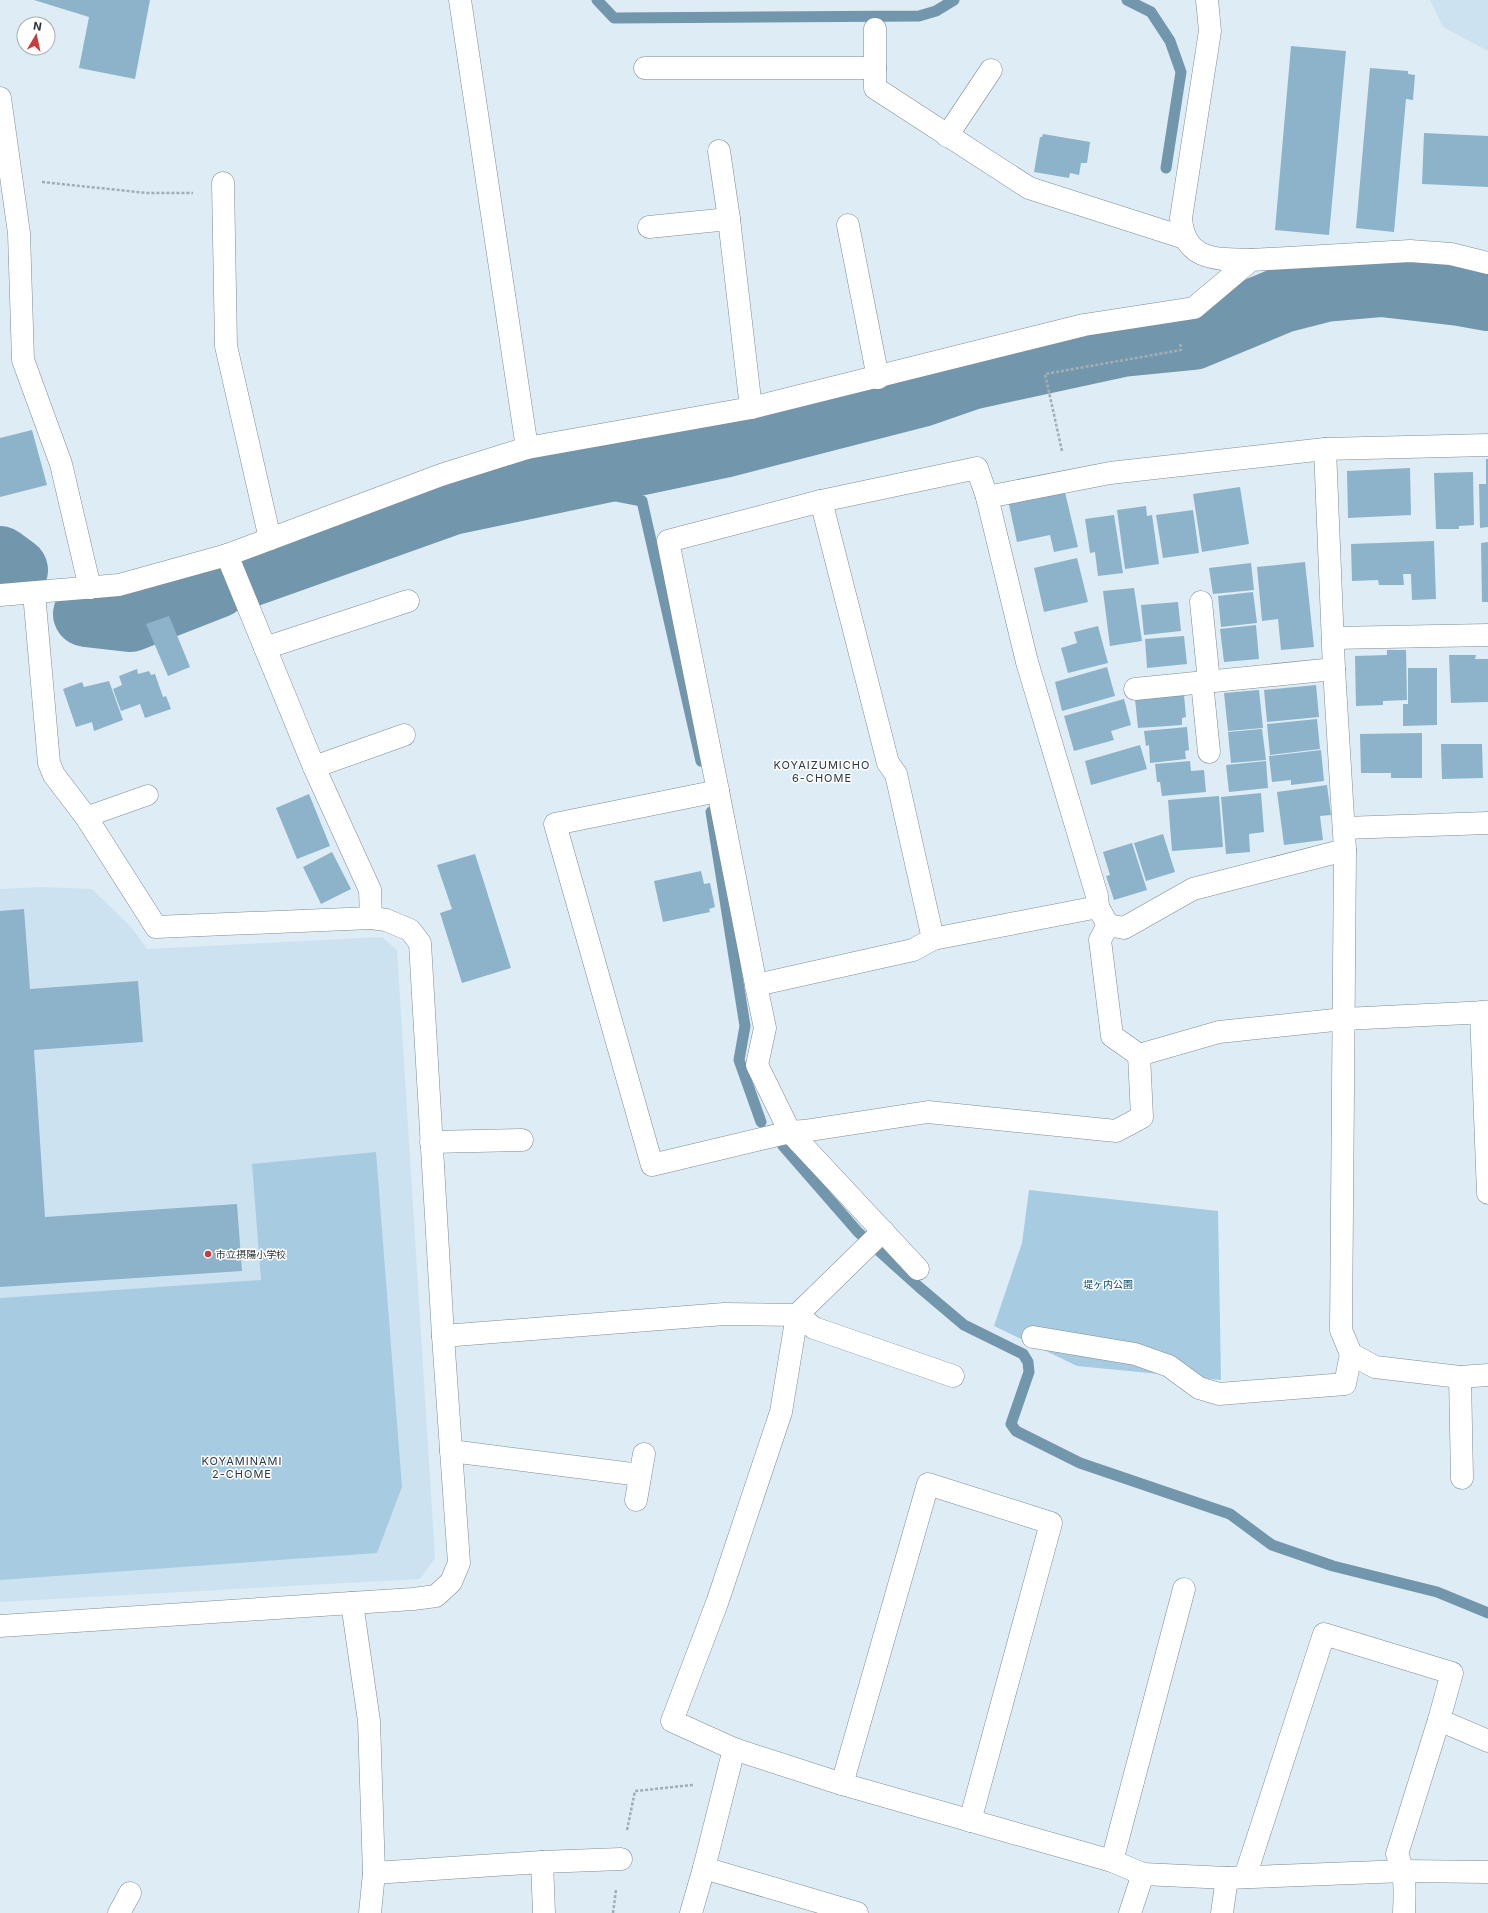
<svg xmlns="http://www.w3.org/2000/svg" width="1488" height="1913" viewBox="0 0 1488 1913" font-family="Inter,'Noto Sans JP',sans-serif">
	<rect width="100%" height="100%" fill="#deecf5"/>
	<g fill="#cde2f0">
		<polygon points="1430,0 1488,0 1488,51 1443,27"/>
		<polygon points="42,887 92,889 132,928 147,949 382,937 397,950 435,1558 420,1579 0,1602 0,889"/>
	</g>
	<g fill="#a7cce2">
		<polygon points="376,1152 402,1487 377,1553 0,1580 0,1298 261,1280 252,1164"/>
		<polygon points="1029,1190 1218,1211 1221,1380 1077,1366 994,1326 1022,1243"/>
	</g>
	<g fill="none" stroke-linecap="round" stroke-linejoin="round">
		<g stroke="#7297ad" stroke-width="11">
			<polyline points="597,0 614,18 919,16 936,11 954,0"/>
			<polyline points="1127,0 1151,12 1170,41 1181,72 1166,168"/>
			<polyline points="556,479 575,488 642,501 701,761"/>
			<polyline points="711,812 745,1026 739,1060 761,1122"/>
			<polyline points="783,1146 858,1232 919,1287 964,1325 1023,1354 1028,1362 1029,1372 1011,1424 1016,1431 1080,1463 1230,1514 1272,1545 1333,1566 1437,1592 1488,1613"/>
		</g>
		<g stroke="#7297ad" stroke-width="66">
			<polyline points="0,559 15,570"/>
			<polyline points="247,575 452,502 723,445 921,394 970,377 1122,344 1193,337 1282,300 1325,289 1382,284 1460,293 1488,298"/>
			<polyline points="86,614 130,619 217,585"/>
		</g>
	</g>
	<g fill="#8db3ca">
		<polygon points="34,0 150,0 135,79 79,68 89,17"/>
		<polygon points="1291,46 1346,51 1329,235 1275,230"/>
		<polygon points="1370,68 1408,71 1408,74 1415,75 1413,100 1406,99 1394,232 1356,228"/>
		<polygon points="1424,133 1488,136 1488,187 1422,184"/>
		<polygon points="1043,134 1090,142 1087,163 1081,163 1079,175 1070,173 1069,178 1034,172 1040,137 1042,137"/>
		<polygon points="32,430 47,485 0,497 0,438"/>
		<polygon points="1486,459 1488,459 1488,527 1480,528 1479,484 1486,484"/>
		<polygon points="1410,468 1411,515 1348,518 1347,471"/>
		<polygon points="1473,472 1474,525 1459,526 1459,529 1436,529 1434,473"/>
		<polygon points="1240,487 1249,544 1202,552 1193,494"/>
		<polygon points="1064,488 1078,547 1054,552 1050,535 1017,542 1008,500"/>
		<polygon points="1146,506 1147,516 1152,515 1159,564 1125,569 1117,510"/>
		<polygon points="1193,510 1199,553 1163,558 1156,515"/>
		<polygon points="1114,515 1123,573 1098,576 1095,552 1090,553 1085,519"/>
		<polygon points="1434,541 1436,599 1412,600 1411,574 1403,574 1404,585 1379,585 1378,580 1352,581 1351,544"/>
		<polygon points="1488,542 1488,602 1482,602 1481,543"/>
		<polygon points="1077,558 1088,602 1044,612 1034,568"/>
		<polygon points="1305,562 1314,647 1281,650 1278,619 1262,621 1257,567"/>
		<polygon points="1251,563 1254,590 1213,594 1209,568"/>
		<polygon points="1134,588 1142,641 1110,646 1103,591"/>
		<polygon points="1253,592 1257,623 1221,627 1218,596"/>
		<polygon points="1178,602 1181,631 1144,635 1141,605"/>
		<polygon points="169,616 190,667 168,676 146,624"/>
		<polygon points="1256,625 1259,659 1224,662 1220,629"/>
		<polygon points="1098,626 1108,663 1068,673 1061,648 1077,643 1074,632"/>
		<polygon points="1184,636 1187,664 1147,668 1145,639"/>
		<polygon points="1387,650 1406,650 1407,700 1383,701 1383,705 1356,706 1355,656 1387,655"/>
		<polygon points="1449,655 1476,655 1475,659 1488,659 1488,702 1451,703"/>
		<polygon points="1107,667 1115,696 1062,711 1055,682"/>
		<polygon points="1408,668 1437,668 1437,725 1403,726 1403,704 1408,704"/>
		<polygon points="137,669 138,674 149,671 151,675 155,674 163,697 166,696 171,709 145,718 140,704 121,711 113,689 122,685 119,676"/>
		<polygon points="109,681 123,720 94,731 92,722 76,727 63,689 82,682 84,687"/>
		<polygon points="1316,685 1319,717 1267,722 1264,690"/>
		<polygon points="1259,690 1263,728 1228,731 1224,693"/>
		<polygon points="1184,695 1186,717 1182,718 1182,725 1138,728 1135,699"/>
		<polygon points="1124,699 1131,725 1111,731 1114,740 1074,751 1064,716"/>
		<polygon points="1317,719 1320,749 1270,755 1267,724"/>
		<polygon points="1187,727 1189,750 1185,751 1186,759 1150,763 1149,745 1146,746 1144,731"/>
		<polygon points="1262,729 1266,760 1231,763 1228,732"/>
		<polygon points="1422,733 1422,778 1391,778 1391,773 1361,773 1360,734"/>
		<polygon points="1441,744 1482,744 1483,778 1442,779"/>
		<polygon points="1140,745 1147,769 1091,785 1085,761"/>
		<polygon points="1321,750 1324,781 1291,785 1291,780 1272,782 1269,756"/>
		<polygon points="1190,761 1191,771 1204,770 1206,792 1162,796 1160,782 1157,782 1155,764"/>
		<polygon points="1266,761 1268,788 1229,792 1226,765"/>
		<polygon points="1327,785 1331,815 1320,816 1323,840 1284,845 1277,792"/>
		<polygon points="1261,793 1264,832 1249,834 1250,852 1226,854 1221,797"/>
		<polygon points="309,794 330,846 297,859 276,808"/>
		<polygon points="1219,796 1223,847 1172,851 1168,800"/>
		<polygon points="1163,834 1175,872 1146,881 1134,843"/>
		<polygon points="1132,843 1147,890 1114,900 1106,876 1110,875 1103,852"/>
		<polygon points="332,852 351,889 321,904 303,867"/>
		<polygon points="475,854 511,968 462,983 440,913 452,909 437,865"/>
		<polygon points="701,871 704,884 710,883 715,907 709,909 710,912 663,922 654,881"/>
		<polygon points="24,909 30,989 138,981 143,1042 34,1050 45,1217 237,1204 242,1271 0,1287 0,911"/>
	</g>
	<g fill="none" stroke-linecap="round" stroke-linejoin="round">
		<defs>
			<polyline id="lane" points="86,817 148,795"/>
			<g id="street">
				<polyline points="460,0 527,448"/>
				<path d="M 1207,0 L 1210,31 L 1181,218 C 1184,262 1218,259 1251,260"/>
				<polyline points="875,29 875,88 1029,188 1185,238"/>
				<polyline points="645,68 875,68"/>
				<polyline points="0,98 19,233 23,360 61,464 90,588"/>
				<polyline points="947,136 991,70"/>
				<polyline points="719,151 729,219 751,408"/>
				<polyline points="223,183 226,346 270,539"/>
				<polyline points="848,225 878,378"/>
				<polyline points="649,227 729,219"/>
				<polyline points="987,497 1110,473 1325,449 1488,445"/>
				<polyline points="821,501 888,763 896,774 933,939 913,950 756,985 718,791 555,824 652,1165 790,1132 804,1131 928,1112 1116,1131 1142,1117 1139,1055 1219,1032 1344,1019 1488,1012"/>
				<polyline points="227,555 314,767 370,890 371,918"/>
				<polyline points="0,595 119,585 227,555 441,475 527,448 751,408 1084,325 1194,308 1251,260 1410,251 1451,254 1488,263"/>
				<polyline points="1201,602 1209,682"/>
				<polyline points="1333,638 1488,635"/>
				<polyline points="265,648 408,601"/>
				<polyline points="1202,682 1209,752"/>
				<polyline points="1135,689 1334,669"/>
				<polyline points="314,767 404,735"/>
				<polyline points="718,791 668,541 821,501 977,468 987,497 1027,662 1097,896 1098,907"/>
				<polyline points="1344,828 1488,823"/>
				<polyline points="1345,850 1341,1330 1351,1354 1375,1367 1460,1377 1488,1375"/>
				<polyline points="1108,925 1100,940 1112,1036 1139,1055"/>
				<polyline points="933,939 1098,907 1108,925 1124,928 1193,889 1345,850 1334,669 1325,449"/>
				<polyline points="756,985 765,1028 757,1065 790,1132 918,1269"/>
				<polyline points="1481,1012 1488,1193"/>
				<polyline points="431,1142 522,1140"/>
				<polyline points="443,1336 724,1314 797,1315 883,1231"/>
				<polyline points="1033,1337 1135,1354 1169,1366 1199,1388 1219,1394 1345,1384 1351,1354"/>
				<polyline points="953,1376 814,1328 797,1315 781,1412 717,1603 672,1721 734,1749 842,1784 1112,1861 1143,1874 1227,1878 1404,1871 1488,1872"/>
				<polyline points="1460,1377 1462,1478"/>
				<polyline points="451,1451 640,1475"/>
				<polyline points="636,1500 644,1454"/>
				<polyline points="352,1603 369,1721 374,1873 370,1913"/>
				<polyline points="0,1626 413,1599 436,1596 451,1582 459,1563 443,1336 420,943 410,930 386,920 371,918 156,927 86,817 54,775 49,763 34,593"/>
				<polyline points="842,1784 928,1484 1051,1523 970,1821"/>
				<polyline points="1112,1861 1184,1589"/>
				<polyline points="542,1862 621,1859"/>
				<polyline points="704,1868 857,1913"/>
				<polyline points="374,1873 542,1862 544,1913"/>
				<polyline points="1245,1877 1324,1634 1452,1673 1439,1720 1488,1741"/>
				<polyline points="119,1913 130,1893"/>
				<polyline points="691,1913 704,1868 734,1749"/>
				<polyline points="1130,1913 1143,1874"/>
				<polyline points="1222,1913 1227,1878"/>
				<path d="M 1404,1913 C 1405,1890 1406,1876 1397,1854 L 1439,1720"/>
			</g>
		</defs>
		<use href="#lane" stroke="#7f8c94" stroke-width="21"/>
		<use href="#street" stroke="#7f8c94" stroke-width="23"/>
		<g stroke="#a2adb4" stroke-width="2.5" stroke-dasharray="3 2" stroke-linecap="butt">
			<polyline points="42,182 147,193 193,193"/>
			<polyline points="1062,451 1045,374 1181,350 1180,342"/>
			<polyline points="627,1830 635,1791 693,1785"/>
			<polyline points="613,1913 616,1890"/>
		</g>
		<use href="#lane" stroke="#fff" stroke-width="20"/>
		<use href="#street" stroke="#fff" stroke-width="22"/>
	</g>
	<circle fill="#ca3b3a" stroke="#fff" stroke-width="1.5" cx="208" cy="1254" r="4"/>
	<g text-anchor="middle" stroke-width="3" stroke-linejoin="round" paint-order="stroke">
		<g font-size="10" fill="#2b3033" stroke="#fff" text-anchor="start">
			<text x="216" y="1258">市立摂陽小学校</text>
		</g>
		<g font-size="10" fill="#004969" stroke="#fff">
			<text x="1108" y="1288">堤ヶ内公園</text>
		</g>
		<g font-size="11" letter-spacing="1" fill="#2b373e" stroke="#fff">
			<text x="822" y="769">KOYAIZUMICHO<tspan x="822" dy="13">6-CHOME</tspan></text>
			<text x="242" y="1465">KOYAMINAMI<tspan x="242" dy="13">2-CHOME</tspan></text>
		</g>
	</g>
	<g transform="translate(36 36) rotate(9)"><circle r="19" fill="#ffffff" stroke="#aaacad"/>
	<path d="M0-3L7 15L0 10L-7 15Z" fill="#ca3b3a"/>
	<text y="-6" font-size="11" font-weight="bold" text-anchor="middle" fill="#2b3033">N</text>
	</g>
</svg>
